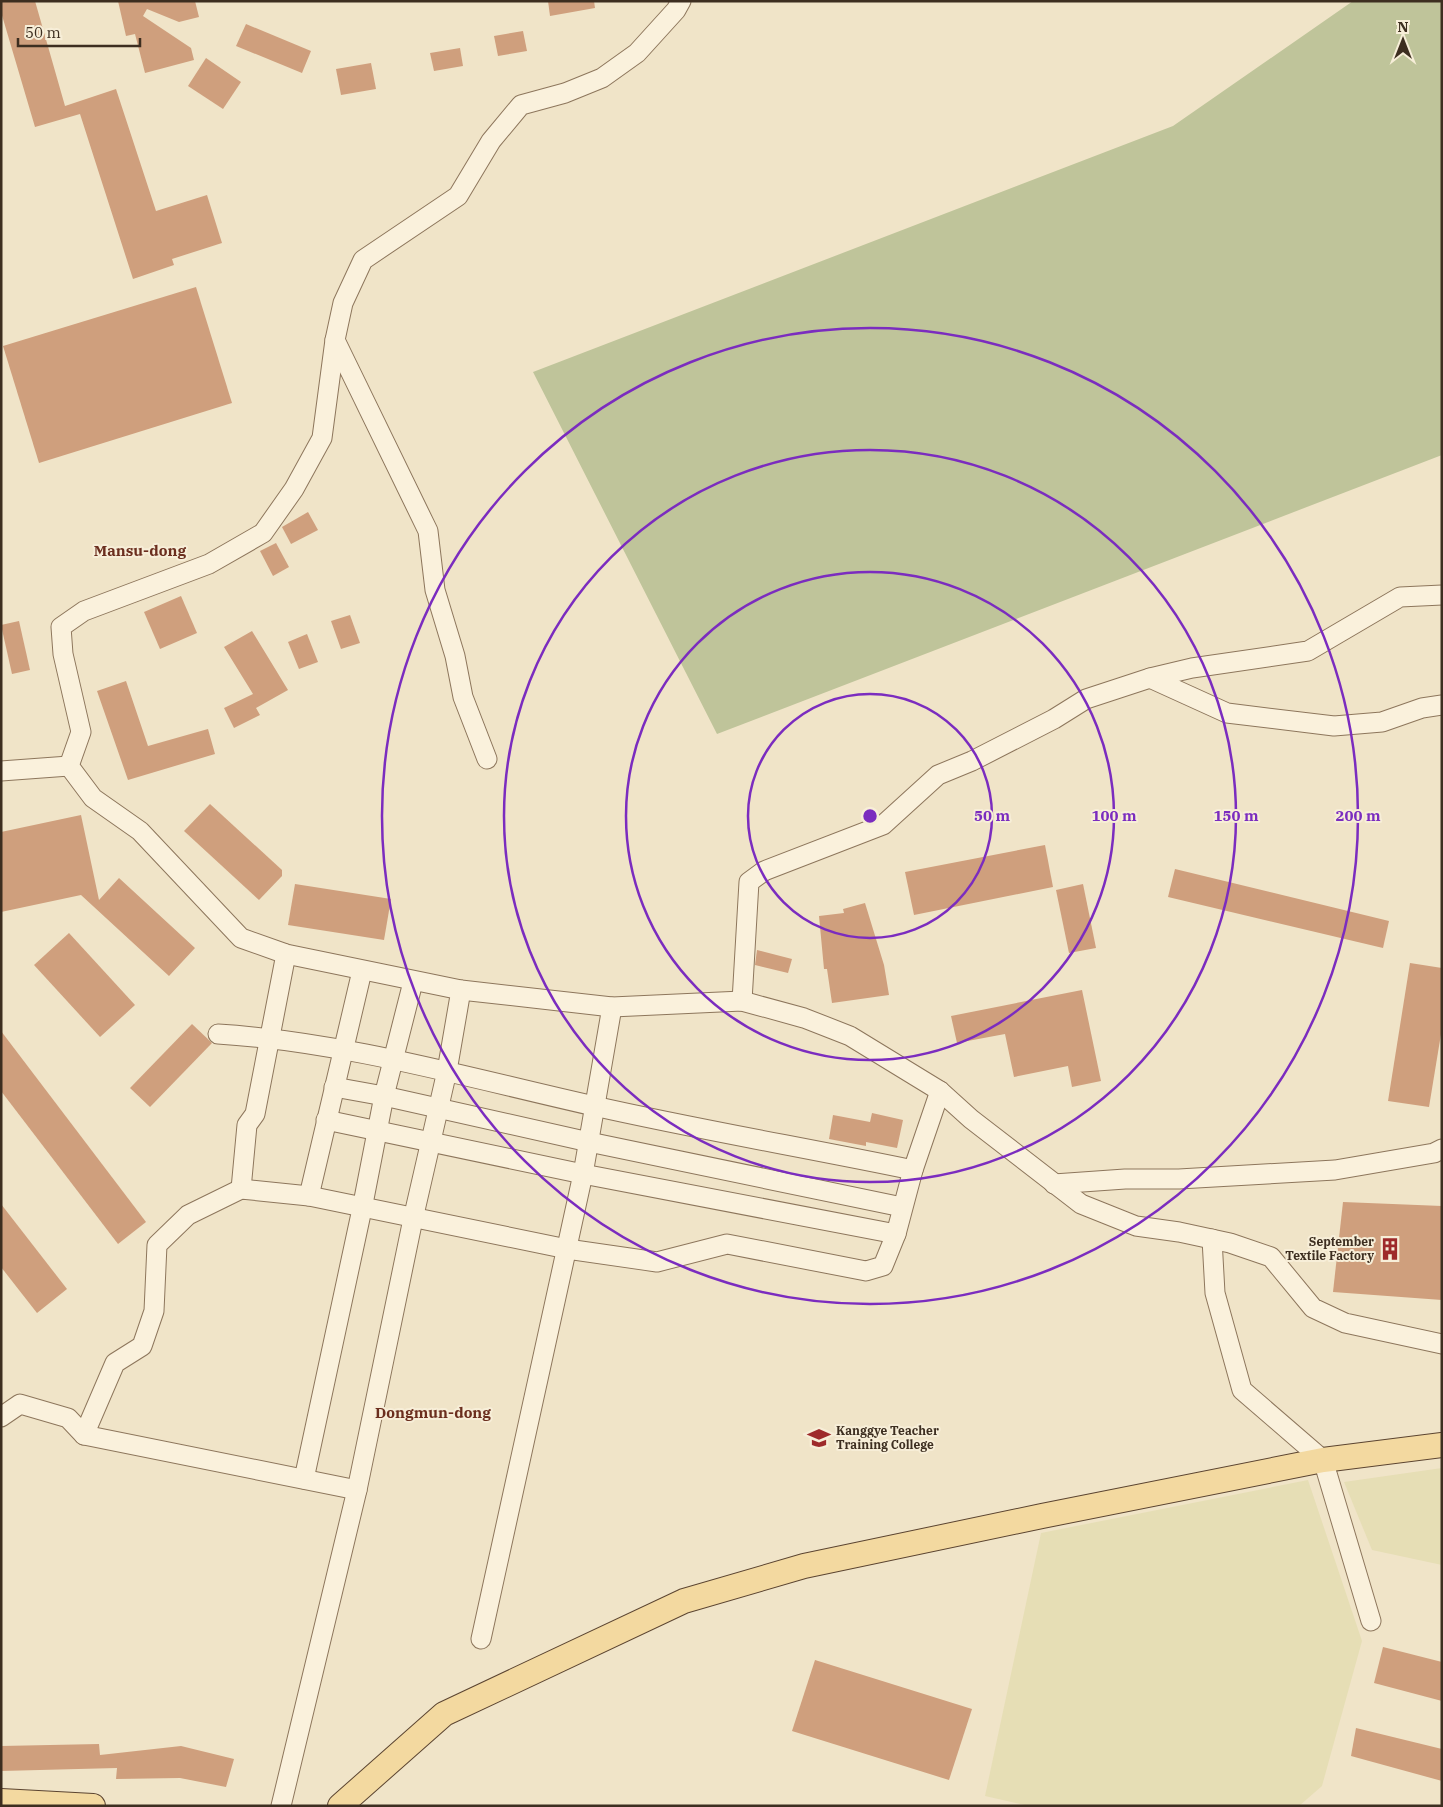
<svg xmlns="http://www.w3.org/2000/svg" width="1443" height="1807" viewBox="0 0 1443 1807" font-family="'IBM Plex Serif',serif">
	<rect width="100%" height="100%" fill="#f0e4c8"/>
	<g fill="#e6deb5">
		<polygon points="1442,1468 1442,1565 1372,1550 1344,1482"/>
		<polygon points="1308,1480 1362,1641 1322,1786 1299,1806 1029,1806 985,1796 1041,1533"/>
	</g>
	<polygon fill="#bfc49a" points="1353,1 1442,1 1442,455 717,734 533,372 1173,126"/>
	<g fill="#cf9f7d">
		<polygon points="1,1 35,1 65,106 116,89 156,211 207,195 222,243 172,259 174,265 133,279 80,114 35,127 1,12"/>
		<polygon points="118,1 195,1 199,17 179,22 147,9 143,16 191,48 194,60 145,73 135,34 126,36"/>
		<polygon points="548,1 594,1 595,8 550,16"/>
		<polygon points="246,24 311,51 302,73 236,46"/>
		<polygon points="523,31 527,51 498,56 494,36"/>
		<polygon points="460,48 463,66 434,71 430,53"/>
		<polygon points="206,58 241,82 223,109 188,86"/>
		<polygon points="371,63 376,89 341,95 336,69"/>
		<polygon points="196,287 232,403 39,463 3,346"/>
		<polygon points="308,512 318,530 291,544 282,527"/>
		<polygon points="276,543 289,567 273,576 260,551"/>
		<polygon points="181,596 197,633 160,649 144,612"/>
		<polygon points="350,615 360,643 341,649 331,621"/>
		<polygon points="19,621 30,670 12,674 1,625"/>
		<polygon points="252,631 288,690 256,708 260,715 234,728 224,708 253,694 224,647"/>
		<polygon points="307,634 318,662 299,669 288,642"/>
		<polygon points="126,681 148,746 208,729 215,754 128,780 97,691"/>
		<polygon points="210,804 282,870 282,876 259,900 184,831"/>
		<polygon points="81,815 99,900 119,878 195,948 169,976 81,895 1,912 1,832"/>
		<polygon points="1045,845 1053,887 914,915 905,872"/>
		<polygon points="1175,869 1389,921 1383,948 1168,897"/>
		<polygon points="295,884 391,899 384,940 288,925"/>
		<polygon points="1083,884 1096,948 1069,953 1056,890"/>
		<polygon points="865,903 884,965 889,995 832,1003 827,969 824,969 819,916 844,913 843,909"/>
		<polygon points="69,933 135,1005 100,1037 34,965"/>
		<polygon points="757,950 792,959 788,973 755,965"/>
		<polygon points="1410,963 1442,968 1442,1028 1429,1107 1388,1101"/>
		<polygon points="1082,990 1101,1081 1072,1087 1068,1066 1014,1077 1005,1034 957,1043 951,1016"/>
		<polygon points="192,1024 212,1043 150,1107 130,1088"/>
		<polygon points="1,1031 146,1222 118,1244 1,1091"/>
		<polygon points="872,1113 903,1120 897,1148 866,1142 866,1146 829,1139 833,1115 870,1122"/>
		<polygon points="1343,1202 1442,1206 1442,1300 1333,1292"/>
		<polygon points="1,1204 67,1289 37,1313 1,1267"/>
		<polygon points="1383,1647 1442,1662 1442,1701 1374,1683"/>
		<polygon points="815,1660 972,1709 949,1780 792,1731"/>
		<polygon points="1356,1728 1442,1749 1442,1781 1351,1756"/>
		<polygon points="99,1744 100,1755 181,1746 234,1759 226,1787 180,1778 116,1779 117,1768 1,1771 1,1746"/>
	</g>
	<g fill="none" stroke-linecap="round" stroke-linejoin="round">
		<defs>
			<g id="minor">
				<polyline points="681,1 676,10 637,53 602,78 565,93 521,105 491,141 458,196 363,260 343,303 335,340 322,438 294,489 263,533 209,564 84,611 61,627 63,654 81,732 69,766 93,798 140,831 241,938 286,954 461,990 612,1007 742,1001 804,1018 850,1036 940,1091 971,1119 1081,1204 1136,1226 1179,1232 1230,1243 1271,1257 1313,1308 1345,1323 1442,1344"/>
				<polyline points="335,340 428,531 435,590 455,656 463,697 487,759"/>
				<polyline points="1150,678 1227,713 1334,726 1382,722 1422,708 1442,705"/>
				<polyline points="1,771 69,766"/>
				<polyline points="742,1001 749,882 764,871 883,825 938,775 972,761 1054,719 1086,699 1150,678 1192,668 1308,651 1400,597 1442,595"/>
				<path d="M 218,1034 C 346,1042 469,1078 594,1106 C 700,1130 807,1148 913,1170"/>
				<polyline points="334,1087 384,1096 589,1142 902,1207"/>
				<polyline points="326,1120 583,1174 896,1234"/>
				<polyline points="1054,1184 1125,1179 1179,1179 1335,1170 1434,1153 1442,1149"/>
				<polyline points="241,1189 247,1125 255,1114 286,954"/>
				<polyline points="309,1196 362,971"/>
				<polyline points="1212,1239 1215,1293 1242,1390 1323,1460 1371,1621"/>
				<polyline points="1,1417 20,1404 68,1418 84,1435 357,1490"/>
				<polyline points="84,1435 115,1363 142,1346 154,1311 157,1245 188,1215 241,1189 309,1196 567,1249 657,1262 727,1244 866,1271 883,1266 896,1234 913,1170 940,1091"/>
				<polyline points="304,1479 362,1209 384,1096 413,982"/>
				<polyline points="481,1639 583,1174 612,1007"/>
				<polyline points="281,1806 357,1490 413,1219 447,1071 461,990"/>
			</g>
			<g id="major">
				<polyline points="1,1801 93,1806"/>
				<polyline points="340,1806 444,1714 684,1601 804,1566 1042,1516 1323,1460 1442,1445"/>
			</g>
		</defs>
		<use href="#minor" stroke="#8d765c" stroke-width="21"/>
		<use href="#major" stroke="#5b4430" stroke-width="26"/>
		<use href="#minor" stroke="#faf1dc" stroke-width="19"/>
		<use href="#major" stroke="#f3d9a0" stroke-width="24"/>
	</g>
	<g fill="none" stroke="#7b2cbf" stroke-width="2.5">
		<circle cx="870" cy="816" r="122"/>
		<circle cx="870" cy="816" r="244"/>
		<circle cx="870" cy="816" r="366"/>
		<circle cx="870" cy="816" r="488"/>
	</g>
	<defs>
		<symbol id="building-bare" viewBox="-9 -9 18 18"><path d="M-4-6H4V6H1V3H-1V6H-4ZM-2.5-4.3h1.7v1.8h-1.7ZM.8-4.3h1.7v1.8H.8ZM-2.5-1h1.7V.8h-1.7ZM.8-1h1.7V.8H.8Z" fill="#9e2a2b" stroke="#f7eed8" stroke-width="2.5" paint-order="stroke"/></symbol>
		<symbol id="university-bare" viewBox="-9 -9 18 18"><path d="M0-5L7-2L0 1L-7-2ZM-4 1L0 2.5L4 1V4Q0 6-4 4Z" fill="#9e2a2b" stroke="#f7eed8" stroke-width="2.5" paint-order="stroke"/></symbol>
	</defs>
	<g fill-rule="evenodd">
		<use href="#building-bare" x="1374" y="1233" width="32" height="32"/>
		<use href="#university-bare" x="803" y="1422" width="32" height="32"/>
	</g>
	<g text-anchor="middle" stroke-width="4" stroke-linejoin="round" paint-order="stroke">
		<g font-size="12" font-weight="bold" fill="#3d2e20" stroke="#f7eed8" text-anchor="end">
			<text x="1374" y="1246">September<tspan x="1374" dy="14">Textile Factory</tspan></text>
			<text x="836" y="1435" text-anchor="start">Kanggye Teacher<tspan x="836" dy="14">Training College</tspan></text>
		</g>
		<g font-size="15" font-weight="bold" fill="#6b2e1e" stroke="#f7eed8">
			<text x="140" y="556">Mansu-dong</text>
			<text x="433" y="1418">Dongmun-dong</text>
		</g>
	</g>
	<circle cx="870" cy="816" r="8" fill="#7b2cbf" stroke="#f7eed8" stroke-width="2.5"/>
	<g font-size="15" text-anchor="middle" font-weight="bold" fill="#7b2cbf" stroke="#f7eed8" stroke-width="4" stroke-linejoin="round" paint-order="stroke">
		<text x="992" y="821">50 m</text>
		<text x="1114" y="821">100 m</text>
		<text x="1236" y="821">150 m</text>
		<text x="1358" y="821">200 m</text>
	</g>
	<rect width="1443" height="1807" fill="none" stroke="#3d2e20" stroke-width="5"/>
	<g transform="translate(1403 40)" stroke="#f7eed8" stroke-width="4" paint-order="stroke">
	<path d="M0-4L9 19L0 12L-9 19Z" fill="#3d2e20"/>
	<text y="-8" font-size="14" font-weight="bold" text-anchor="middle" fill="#3d2e20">N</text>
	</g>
	<path d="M18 38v8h122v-8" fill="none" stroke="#3d2e20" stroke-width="2.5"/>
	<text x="25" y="38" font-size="15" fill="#3d2e20" stroke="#f7eed8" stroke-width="4" paint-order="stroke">50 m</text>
</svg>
